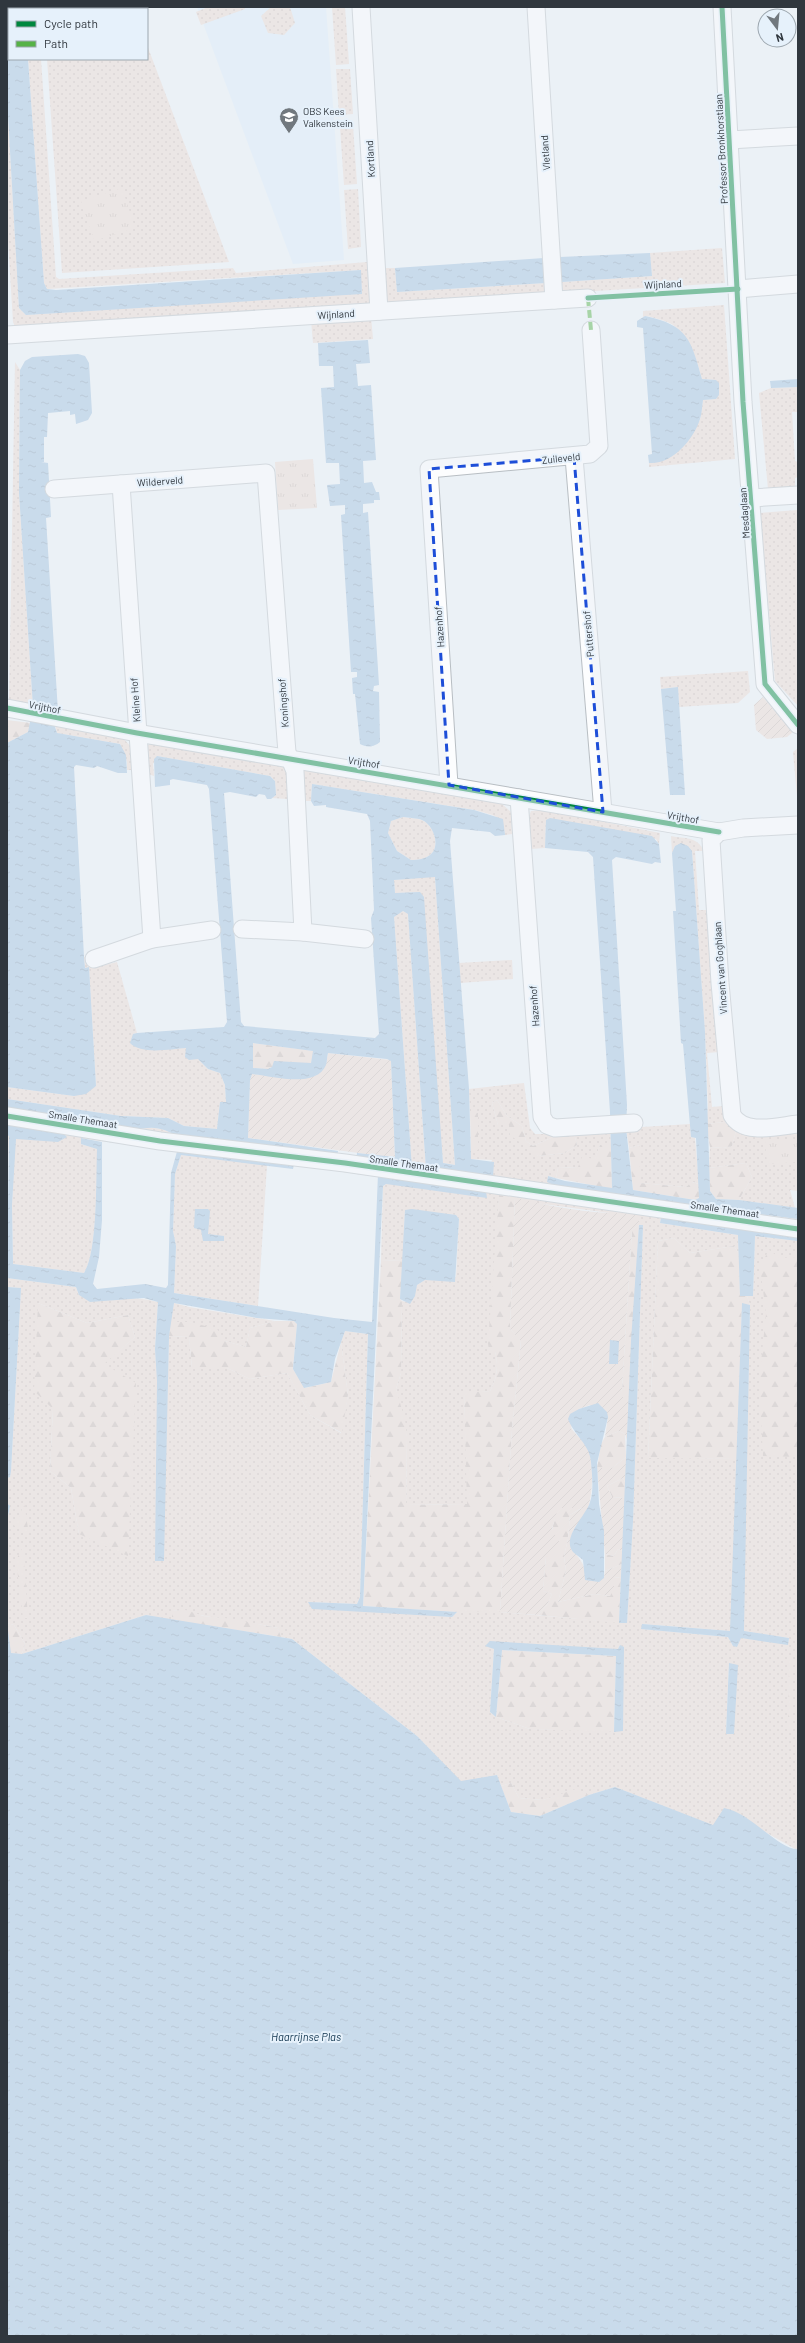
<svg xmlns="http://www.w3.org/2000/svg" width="805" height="2343" viewBox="0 0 805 2343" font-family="Barlow,sans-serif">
	<defs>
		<pattern id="grass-dots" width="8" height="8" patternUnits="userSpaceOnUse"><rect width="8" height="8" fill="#ecd9d0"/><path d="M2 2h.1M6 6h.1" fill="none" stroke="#cbbbb4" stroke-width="1.8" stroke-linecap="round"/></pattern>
		<pattern id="forest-firs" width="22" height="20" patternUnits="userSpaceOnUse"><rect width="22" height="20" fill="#ecd9d0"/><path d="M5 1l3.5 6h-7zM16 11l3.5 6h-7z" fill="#cbbbb4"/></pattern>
		<pattern id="park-tufts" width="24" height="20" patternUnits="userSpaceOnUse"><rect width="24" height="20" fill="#ecd9d0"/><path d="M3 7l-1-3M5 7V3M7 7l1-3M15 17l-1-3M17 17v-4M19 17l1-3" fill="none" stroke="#cbbbb4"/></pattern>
		<pattern id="garden-furrows" width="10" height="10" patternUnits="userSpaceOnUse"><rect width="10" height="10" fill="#ecd9d0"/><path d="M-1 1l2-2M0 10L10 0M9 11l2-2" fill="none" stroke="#cbbbb4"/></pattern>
		<pattern id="water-ripples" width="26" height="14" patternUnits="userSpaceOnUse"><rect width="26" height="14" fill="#9fc0dd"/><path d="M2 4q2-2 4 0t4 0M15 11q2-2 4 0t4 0" fill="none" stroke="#829db5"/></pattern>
	</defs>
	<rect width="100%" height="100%" fill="#ebf1f6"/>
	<polygon fill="#dbecfa" points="197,7 326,7 344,260 293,264"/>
	<g fill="url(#grass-dots)" fill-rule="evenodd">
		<rect x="44" y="7" width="89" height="2"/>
		<polygon points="208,7 245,7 245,9 201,25 196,12"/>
		<polygon points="271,7 290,7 295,23 284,35 268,33 261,16"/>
		<polygon points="332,7 345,7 349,64 336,65"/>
		<polygon points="147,45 229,262 62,273 47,59 147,59"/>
		<polygon points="28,59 41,59 56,277 59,279 233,268 236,273 367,262 370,306 16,329 13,322 7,225 7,98 19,308 26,315 362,293 360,270 47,289 44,283"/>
		<polygon points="336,69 350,69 353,114 339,115"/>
		<polygon points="353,126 357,184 344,185 340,127"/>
		<polygon points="358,189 361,247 348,249 344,190"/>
		<polygon points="722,248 725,283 563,293 562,282 652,276 650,253"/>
		<polygon points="381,268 395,268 397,292 546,283 547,295 384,305"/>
		<path d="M 724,305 L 735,459 L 649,467 L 649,463 L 653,463 L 694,430 L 700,420 L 703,400 L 716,399 L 715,380 L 702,379 C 695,354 687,325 658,319 C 653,318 648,315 643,317 L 643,311 Z"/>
		<polygon points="371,317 373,339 313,343 311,320"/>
		<polygon points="15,362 20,370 19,493 33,707 9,703"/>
		<polygon points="798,387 798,412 792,412 795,461 798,462 798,477 795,478 795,488 768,489 759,393 771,388"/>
		<polygon points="798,510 798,706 775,681 760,513"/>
		<polygon points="748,671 750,692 738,703 679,707 678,687 661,689 660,677"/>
		<polygon points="55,725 124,739 132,748 133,770 127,770 127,762 120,744 57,733"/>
		<polygon points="153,742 283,767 287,770 287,799 272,798 276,795 275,781 270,776 157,756 153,764 154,776 145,773 145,747"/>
		<polygon points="798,748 798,807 793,752"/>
		<path d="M 305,769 L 502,804 L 511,812 L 512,834 L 505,835 C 503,814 494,816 475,810 L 312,784 L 311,801 L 301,801 L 302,772 Z"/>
		<polygon points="544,810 660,833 659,844 656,839 546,820 545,848 530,849 528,818 531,811"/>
		<path d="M 403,817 C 409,818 416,818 422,820 C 434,825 441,847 430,855 C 425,859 418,860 411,860 L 397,851 L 388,833 L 391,821 Z"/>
		<path d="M 671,836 C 685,839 697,836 704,851 L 695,851 L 699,910 L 708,910 L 719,1052 L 707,1053 L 712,1107 L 723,1106 L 725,1122 L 706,1124 L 708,1106 L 705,1032 L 692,851 L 675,846 L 672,853 Z"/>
		<polygon points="435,876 455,1165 443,1163 420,892 395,893 394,880"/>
		<path d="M 402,911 L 408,913 L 426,1169 L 486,1178 L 492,1160 L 471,1159 L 471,1149 L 478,1149 L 478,1114 L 470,1113 L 469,1089 L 524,1083 L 530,1128 L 535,1134 L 560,1134 L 533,1146 L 526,1141 L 522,1126 L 507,1116 L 497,1100 L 492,1103 L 498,1125 L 509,1124 L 538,1156 L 565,1153 L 577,1145 L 574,1133 L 610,1128 L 611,1145 L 600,1145 L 595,1160 L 578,1167 L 558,1168 L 556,1178 L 548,1176 L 563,1189 L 798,1219 L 798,1234 L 661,1218 L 660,1223 L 738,1235 L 739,1254 L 734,1246 L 690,1253 L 674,1238 L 658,1241 L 648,1457 L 737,1459 L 732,1622 L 730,1631 L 642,1624 L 642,1629 L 728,1637 L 733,1646 L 741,1638 L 788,1644 L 789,1638 L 743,1631 L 750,1305 L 747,1296 L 753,1296 L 755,1236 L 798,1241 L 797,1850 L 724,1809 L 714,1826 L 615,1787 L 589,1795 L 576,1790 L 543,1800 L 519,1798 L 511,1783 L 501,1786 L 497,1775 L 461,1782 L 417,1736 L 292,1639 L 281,1637 L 278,1628 C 254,1623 230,1620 205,1616 C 191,1614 189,1610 172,1611 L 172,1620 L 146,1615 L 22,1654 L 25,1644 L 14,1625 L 7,1623 L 8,1515 L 10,1506 L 7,1503 L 7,1478 L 10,1477 L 11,1471 L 21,1288 L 7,1287 L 7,1278 L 76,1287 L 79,1295 C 103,1297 136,1296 158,1302 L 155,1349 L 165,1481 L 169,1336 L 189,1337 L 192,1368 L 227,1368 L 250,1379 L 287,1373 L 310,1415 L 341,1433 L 348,1395 L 341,1342 L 345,1331 L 368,1334 L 360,1597 L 357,1604 L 308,1602 L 452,1617 L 457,1612 L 500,1612 L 627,1623 L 633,1521 L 643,1225 L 639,1225 L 639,1213 L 617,1214 L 535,1203 L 499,1195 L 495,1352 C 499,1365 497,1379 490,1391 L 464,1394 L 468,1504 L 406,1505 L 407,1437 L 396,1389 L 401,1373 L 402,1301 L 411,1303 L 417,1285 L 425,1280 L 456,1277 L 459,1219 L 456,1215 L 405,1210 L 403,1260 L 381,1261 L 383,1186 L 386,1184 L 377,1174 L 377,1177 L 178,1148 L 176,1152 L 81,1138 L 81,1144 L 98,1149 C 96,1177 98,1252 84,1273 L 13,1264 L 12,1205 L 15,1138 L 23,1139 L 7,1112 L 132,1131 C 154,1125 161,1127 181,1138 L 412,1168 L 394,917 ZM 38,1303 L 87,1323 L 128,1315 L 135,1337 L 103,1364 L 79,1534 L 71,1488 L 50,1471 L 53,1409 ZM 486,1645 L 618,1650 L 620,1645 L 623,1731 L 530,1729 L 496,1717 L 490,1712 L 494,1649 ZM 729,1663 L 734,1734 L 726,1734 Z"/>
		<polygon points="90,954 93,968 117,962 137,1033 133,1034 142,1049 187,1048 185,1056 189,1059 198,1059 208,1069 220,1073 225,1085 226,1102 220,1102 217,1129 184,1126 168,1118 121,1116 7,1099 7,1087 74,1096 96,1086 89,968 85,968 84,957"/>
		<polygon points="512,960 513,979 460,983 459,963"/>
		<polygon points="690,1124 691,1137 695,1138 699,1184 693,1182 686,1187 640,1183 640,1145 629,1148 626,1128"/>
		<polygon points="736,1131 744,1135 798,1132 798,1191 790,1190 795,1208 739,1200 752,1177 746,1163 709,1168 710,1147 723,1148 732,1146"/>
		<polygon points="181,1155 267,1165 258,1306 174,1293 176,1246 173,1231 175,1174"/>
		<polygon points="174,1303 189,1307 275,1321 250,1328 246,1347 225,1341 190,1322 170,1322"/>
	</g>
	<g fill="url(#forest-firs)">
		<polygon points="7,720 31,723 28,732 7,743"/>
		<polygon points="253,1043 314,1051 311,1063 272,1067 268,1069 252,1068"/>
		<polygon points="497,1100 507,1116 522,1126 526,1141 533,1146 560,1134 574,1133 577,1145 565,1153 538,1156 510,1135 509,1125 498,1125 492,1103"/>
		<polygon points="470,1113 478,1113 478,1150 471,1149"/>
		<polygon points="725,1122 736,1131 732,1146 723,1148 710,1147 706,1124"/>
		<polygon points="7,1135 9,1136 7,1198"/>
		<polygon points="600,1145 611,1145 612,1189 556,1178 558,1168 578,1167 582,1157 595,1159"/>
		<polygon points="640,1145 640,1183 686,1187 692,1182 699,1184 699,1198 695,1200 633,1190 629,1148"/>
		<polygon points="746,1163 752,1177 739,1200 716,1199 710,1191 709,1168"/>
		<path d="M 499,1195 L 515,1197 L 510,1329 L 521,1340 L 512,1430 L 500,1612 L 457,1612 L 363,1606 L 381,1261 L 403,1260 L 400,1299 L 402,1301 L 401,1373 L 396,1389 L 405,1420 L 407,1437 L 406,1505 L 467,1504 L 464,1393 L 490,1391 C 497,1379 499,1365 495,1352 L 489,1351 L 488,1343 Z"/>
		<polygon points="639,1225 629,1397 618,1397 622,1390 632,1230"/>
		<polygon points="674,1238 690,1253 734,1246 739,1254 740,1296 747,1296 750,1305 742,1304 737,1459 648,1458 658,1241"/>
		<polygon points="769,1250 780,1258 798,1257 798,1457 763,1456 759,1381 766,1314 760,1266"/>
		<polygon points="38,1303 87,1323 128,1315 135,1337 104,1364 136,1383 128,1556 79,1534 71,1488 50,1471 53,1409 34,1391"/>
		<polygon points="275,1321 294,1321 297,1324 293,1369 305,1388 331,1382 341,1342 348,1395 342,1433 310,1415 287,1373 250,1379 227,1368 192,1368 189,1337 169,1336 170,1322 190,1322 217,1329 225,1341 246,1347 250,1328"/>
		<polygon points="619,1431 625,1434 626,1457 612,1468 597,1468 601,1444 605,1437"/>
		<polygon points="623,1478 626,1484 625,1498 612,1497 607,1486"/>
		<polygon points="24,1503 29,1535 12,1524 19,1518"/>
		<polygon points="583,1507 570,1515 568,1539 564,1556 566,1571 558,1602 594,1594 610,1596 614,1578 621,1577 619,1623 538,1615 547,1605 552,1594 543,1591 546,1557 557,1508"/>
		<polygon points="23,1547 28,1618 23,1618 16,1560"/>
		<polygon points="618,1549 623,1551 622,1564 605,1571 605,1554 614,1556"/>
		<polygon points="186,1610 203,1616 233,1619 278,1628 281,1637 172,1620 172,1611"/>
		<polygon points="7,1623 14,1625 25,1644 22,1654 10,1653"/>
		<polygon points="502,1650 616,1656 614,1732 530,1729 496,1717"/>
		<polygon points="789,1661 792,1661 791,1733 788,1729"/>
		<polygon points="511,1783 519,1798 543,1800 576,1789 589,1795 540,1816 511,1812 501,1786"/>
	</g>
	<g fill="url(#park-tufts)">
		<polygon points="122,188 135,228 94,241 81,201"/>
		<polygon points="313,459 317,508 278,510 275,462"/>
		<polygon points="798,1139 798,1162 767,1164 765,1141"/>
	</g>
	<g fill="url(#garden-furrows)">
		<polygon points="763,697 793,732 787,737 767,739 756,730 754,705"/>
		<polygon points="328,1053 391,1060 395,1158 248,1138 250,1080 252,1074 274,1076 326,1064"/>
		<path d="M 515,1197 C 554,1208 598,1215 639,1213 L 639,1225 L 632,1230 L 622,1390 L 619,1397 L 629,1397 L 627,1440 L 625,1434 L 619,1431 L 605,1437 L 608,1417 L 590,1405 L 579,1409 L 571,1428 C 576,1435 585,1442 588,1449 C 594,1461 593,1498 587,1510 C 581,1522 569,1530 571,1545 C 572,1553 582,1557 585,1571 L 604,1578 L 605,1571 L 622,1564 L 621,1577 L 614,1578 L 614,1588 L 610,1596 L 594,1594 L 558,1602 L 566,1571 L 564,1556 L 568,1539 L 570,1515 L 582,1508 L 558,1508 L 552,1529 L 562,1547 L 553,1556 L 546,1557 L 543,1591 L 552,1594 L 547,1605 L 538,1615 L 500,1612 L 512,1430 L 521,1341 L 510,1329 Z"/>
		<polygon points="626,1457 626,1484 623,1478 607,1486 612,1497 625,1498 623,1551 618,1549 614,1556 605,1554 597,1468 612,1468"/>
	</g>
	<g fill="url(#water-ripples)" fill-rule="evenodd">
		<polygon points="7,7 25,7 25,9 9,9 9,59 28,59 44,283 47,289 56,290 361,270 362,294 26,315 19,308 7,98"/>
		<polygon points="650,253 652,276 562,282 560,257"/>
		<polygon points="544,258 546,283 397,292 395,268"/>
		<path d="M 645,316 C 688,325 691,340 702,379 L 716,380 L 719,383 L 719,395 L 716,399 L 703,400 C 702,406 702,413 700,419 C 694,439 672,465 649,463 L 648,455 L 652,454 L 643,328 L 637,327 L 637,321 Z"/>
		<path d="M 368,340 L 370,363 L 356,364 L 358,386 L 371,385 L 376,460 L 363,461 L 364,483 L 372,482 L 376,492 L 379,492 L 380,500 L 374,500 L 374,503 L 363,504 L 363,513 L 368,512 L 379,685 L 374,686 L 373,691 L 379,692 L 380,742 C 374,747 367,748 360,744 L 355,694 L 353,694 L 352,678 L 357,677 L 357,672 L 351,672 L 341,515 L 345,514 L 345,505 L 330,506 L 327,485 L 340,484 L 339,463 L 326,463 L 321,388 L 334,387 L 333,366 L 319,366 L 318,343 Z"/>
		<polygon points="78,354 85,356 89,363 92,413 88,420 76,424 75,414 70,415 70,411 48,413 47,437 44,437 44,462 41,462 48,463 51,517 46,518 58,712 55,727 57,733 120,744 126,755 127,773 118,773 97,766 94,768 76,765 74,767 84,957 85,968 89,967 96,1086 86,1094 74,1096 7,1087 7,743 28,732 33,707 19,493 20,370 25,361 32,357"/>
		<polygon points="798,379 798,387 771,388 770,381"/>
		<polygon points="678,687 685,795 670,795 661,689"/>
		<path d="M 157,756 L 270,776 L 275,781 L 276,795 L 271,799 L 267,799 L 265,795 L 259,794 L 256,797 L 230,792 L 224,793 L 241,1022 L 244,1026 L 375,1038 L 379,1034 L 371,918 L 374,910 L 370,821 L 367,814 L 326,807 L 326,805 L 314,806 L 311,801 L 312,784 L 474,810 L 503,819 L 505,835 L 495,836 L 490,832 L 452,828 L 450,841 L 469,1089 L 471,1159 L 494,1162 L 493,1177 L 426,1169 L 408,914 L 403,911 L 394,917 L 412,1168 L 356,1160 L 357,1153 L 395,1157 L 391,1061 L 387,1059 L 328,1053 C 327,1056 327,1062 326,1065 C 316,1089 272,1076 252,1074 L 250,1080 L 248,1138 L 338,1151 L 337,1157 L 181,1138 C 161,1127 154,1125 132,1131 L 7,1112 L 7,1099 L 121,1116 L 168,1118 L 184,1126 L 217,1129 L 220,1102 L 226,1102 L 225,1085 L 220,1073 L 208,1069 L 198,1059 L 189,1060 L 185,1057 L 186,1048 C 171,1049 141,1055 130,1043 L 133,1034 L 137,1033 L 224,1027 L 227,1022 L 209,789 L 207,785 L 173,779 L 170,780 L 170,785 L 155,787 L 154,759 ZM 403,817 C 409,818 417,818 422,820 C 434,825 441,847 430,855 C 425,859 418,860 411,860 L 397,851 L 388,833 L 391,821 ZM 435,877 L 455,1165 L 443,1163 L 424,897 L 420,892 L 395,893 L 394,880 ZM 253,1043 L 313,1051 L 311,1063 L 274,1061 L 272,1067 L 268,1069 L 253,1068 Z"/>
		<polygon points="550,818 652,836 659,844 661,863 655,862 652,864 616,857 612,860 627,1105 626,1128 633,1190 695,1200 699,1198 696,1138 691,1137 683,1044 681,1043 673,911 676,911 672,853 675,846 681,843 688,846 692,851 705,1032 710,1191 716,1199 739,1200 798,1208 798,1219 563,1189 547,1182 548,1176 565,1181 612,1188 610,1112 593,857 588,852 545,848 546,820"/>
		<path d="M 7,1124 L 62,1132 L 67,1137 L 58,1142 L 16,1139 L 12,1205 L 13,1264 L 84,1273 C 98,1253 96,1176 97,1149 L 81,1144 L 81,1138 L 102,1142 L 102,1220 L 99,1257 L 93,1284 L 97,1289 L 145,1284 L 166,1288 L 168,1285 L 171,1173 L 178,1148 L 294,1164 L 293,1169 L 181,1155 L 175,1174 L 173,1231 L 176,1246 L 174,1293 L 334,1318 L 372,1322 L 378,1174 L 486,1191 L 487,1198 L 386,1184 L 383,1186 L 363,1606 L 457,1612 L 452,1617 L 312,1609 L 308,1602 L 357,1604 L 360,1597 L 368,1334 L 345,1331 L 335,1359 L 331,1382 L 304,1388 L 293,1369 L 297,1324 L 294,1321 L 257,1318 L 174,1303 L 169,1336 L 164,1561 L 155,1561 L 157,1381 L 155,1349 L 158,1302 L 144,1298 L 90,1302 L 79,1295 L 76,1287 L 7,1278 L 9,1136 L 7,1135 Z"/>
		<polygon points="195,1209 208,1209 210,1211 208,1234 224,1236 224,1241 203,1241 201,1230 194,1228"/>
		<polygon points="412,1209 456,1215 459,1219 455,1282 425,1280 417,1285 415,1296 410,1304 400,1299 405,1210"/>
		<polygon points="661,1218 798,1234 798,1241 755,1236 753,1296 740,1296 738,1235 660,1223"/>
		<polygon points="639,1225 643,1225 633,1521 627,1623 619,1623 631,1341"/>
		<polygon points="7,1287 21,1288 11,1471 10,1477 7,1478"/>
		<polygon points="742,1303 750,1305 744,1631 789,1638 788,1645 741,1638 737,1647 733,1646 728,1637 641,1629 642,1624 730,1631"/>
		<polygon points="610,1340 619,1341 618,1364 609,1364"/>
		<path d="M 598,1403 L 607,1412 L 608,1417 L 597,1463 L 599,1504 L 604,1531 L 604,1578 L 599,1582 L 585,1580 L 583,1560 C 580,1557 576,1555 573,1552 C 561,1537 586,1516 590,1502 C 594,1492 592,1473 591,1462 C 590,1445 574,1435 568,1419 L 570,1414 L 579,1409 Z"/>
		<path d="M 7,1503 L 10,1506 L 8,1515 L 7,1623 L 11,1653 L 22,1654 L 146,1615 L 292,1639 L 417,1736 L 461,1781 L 497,1775 L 511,1812 L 540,1816 L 589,1795 L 615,1787 L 713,1825 L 724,1808 C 750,1812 779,1850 798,1849 L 798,2336 L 7,2336 Z"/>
		<polygon points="490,1641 618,1649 620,1645 624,1647 623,1731 614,1732 616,1656 502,1650 496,1717 490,1712 494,1649 485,1646"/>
		<polygon points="729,1663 738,1665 734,1734 726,1734"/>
	</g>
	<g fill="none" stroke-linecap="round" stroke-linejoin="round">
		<defs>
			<g id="minor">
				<polyline points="361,7 379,311"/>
				<polyline points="536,7 554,300"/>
				<polyline points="722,7 743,402 765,684 798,725"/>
				<polyline points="729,140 798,136"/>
				<polyline points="738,289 798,284"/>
				<polyline points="7,335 588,298"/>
				<polyline points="574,457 603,812"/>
				<polyline points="121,484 152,939"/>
				<polyline points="54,489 266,473 286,740 287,752 295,771 303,932"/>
				<polyline points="752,498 798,495"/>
				<polyline points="7,708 137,733 719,832"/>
				<polyline points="449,785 429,469 590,454 599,446 591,330"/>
				<polyline points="519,798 542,1117 547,1125 555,1128 634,1123"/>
				<path d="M 798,825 L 743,828 L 719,832 L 711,840 L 720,983 L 732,1115 C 744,1136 778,1126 798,1124"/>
				<polyline points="242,929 303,932 365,939"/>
				<polyline points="94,959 152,939 212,930"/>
				<polyline points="7,1116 160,1141 345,1163 798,1229"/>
			</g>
		</defs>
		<use href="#minor" stroke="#b8bec3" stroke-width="19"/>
		<use href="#minor" stroke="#fcfdfe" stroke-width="17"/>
		<polyline stroke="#56b247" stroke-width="4" stroke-dasharray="8 4" stroke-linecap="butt" points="588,298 591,330"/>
		<defs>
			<g id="cycleway">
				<polyline points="722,7 743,402 765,684 798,725"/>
				<polyline points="588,298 738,289"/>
				<polyline points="7,708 137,733 719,832"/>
				<polyline points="7,1116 160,1141 345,1163 798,1229"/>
			</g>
		</defs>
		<use href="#cycleway" stroke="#e6f1fb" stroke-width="8"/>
		<use href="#cycleway" stroke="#00873e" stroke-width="5"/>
	</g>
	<path d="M0 0H805V2343H0ZM 574,457 L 603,812 L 449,785 L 429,469 Z" fill="#ebf1f6" fill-opacity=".55" fill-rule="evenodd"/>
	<path fill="none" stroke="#1d4ed8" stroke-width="3" stroke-dasharray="8 5" stroke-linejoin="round" d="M 574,457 L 603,812 L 449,785 L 429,469 Z"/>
	<defs>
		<symbol id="school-pin" viewBox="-11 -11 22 30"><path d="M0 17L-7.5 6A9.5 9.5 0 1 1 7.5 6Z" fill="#71787e" stroke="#e6f1fb"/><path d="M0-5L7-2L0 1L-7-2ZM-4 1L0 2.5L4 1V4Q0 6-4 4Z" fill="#fff"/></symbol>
	</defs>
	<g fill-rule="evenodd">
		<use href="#school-pin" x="278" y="106" width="22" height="30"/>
	</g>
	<g text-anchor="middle" stroke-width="4" stroke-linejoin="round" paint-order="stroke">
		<g font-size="10" fill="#30373e" stroke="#e6f1fb" text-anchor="start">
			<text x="303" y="115">OBS Kees<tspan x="303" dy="12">Valkenstein</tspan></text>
		</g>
		<g font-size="10" fill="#30373e" stroke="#e6f1fb">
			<text transform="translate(721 149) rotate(-93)" y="4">Professor Bronkhorstlaan</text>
			<text transform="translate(545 153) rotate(-94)" y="4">Vletland</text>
			<text transform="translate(370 159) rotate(-93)" y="4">Kortland</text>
			<text transform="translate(663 284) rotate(-3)" y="4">Wijnland</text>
			<text transform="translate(336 314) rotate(-4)" y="4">Wijnland</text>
			<text transform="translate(561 458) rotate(-6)" y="4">Zuileveld</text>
			<text transform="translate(160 481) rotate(-4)" y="4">Wilderveld</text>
			<text transform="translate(744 513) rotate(-94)" y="4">Mesdaglaan</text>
			<text transform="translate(439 627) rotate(-94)" y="4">Hazenhof</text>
			<text transform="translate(588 634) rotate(-95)" y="4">Puttershof</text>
			<text transform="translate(135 700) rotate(-94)" y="4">Kleine Hof</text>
			<text transform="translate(283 703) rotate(-94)" y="4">Koningshof</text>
			<text transform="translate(45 707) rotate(11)" y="4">Vrijthof</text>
			<text transform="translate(364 762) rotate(9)" y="4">Vrijthof</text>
			<text transform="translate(683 817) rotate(10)" y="4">Vrijthof</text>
			<text transform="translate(720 968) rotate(-94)" y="4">Vincent van Goghlaan</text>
			<text transform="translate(534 1006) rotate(-94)" y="4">Hazenhof</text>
			<text transform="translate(83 1119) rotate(9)" y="4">Smalle Themaat</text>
			<text transform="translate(404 1163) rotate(8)" y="4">Smalle Themaat</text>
			<text transform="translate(725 1209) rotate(8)" y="4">Smalle Themaat</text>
		</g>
		<g font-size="11" font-style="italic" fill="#0f334d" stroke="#e6f1fb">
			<text x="306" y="2041">Haarrijnse Plas</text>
		</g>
	</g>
	<rect width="805" height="2343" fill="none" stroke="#30373e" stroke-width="16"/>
	<rect x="8" y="8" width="140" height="52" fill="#e6f1fb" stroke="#9da7af"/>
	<rect x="16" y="21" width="20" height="6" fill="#00873e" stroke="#9da7af"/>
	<text x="44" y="28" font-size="12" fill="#30373e">Cycle path</text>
	<rect x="16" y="41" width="20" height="6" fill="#56b247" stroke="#9da7af"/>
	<text x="44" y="48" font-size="12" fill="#30373e">Path</text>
	<g transform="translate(777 28) rotate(164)"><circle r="19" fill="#e6f1fb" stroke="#9da7af"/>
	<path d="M0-3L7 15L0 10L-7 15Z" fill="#71787e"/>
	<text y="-6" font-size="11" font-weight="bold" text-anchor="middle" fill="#30373e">N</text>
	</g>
</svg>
